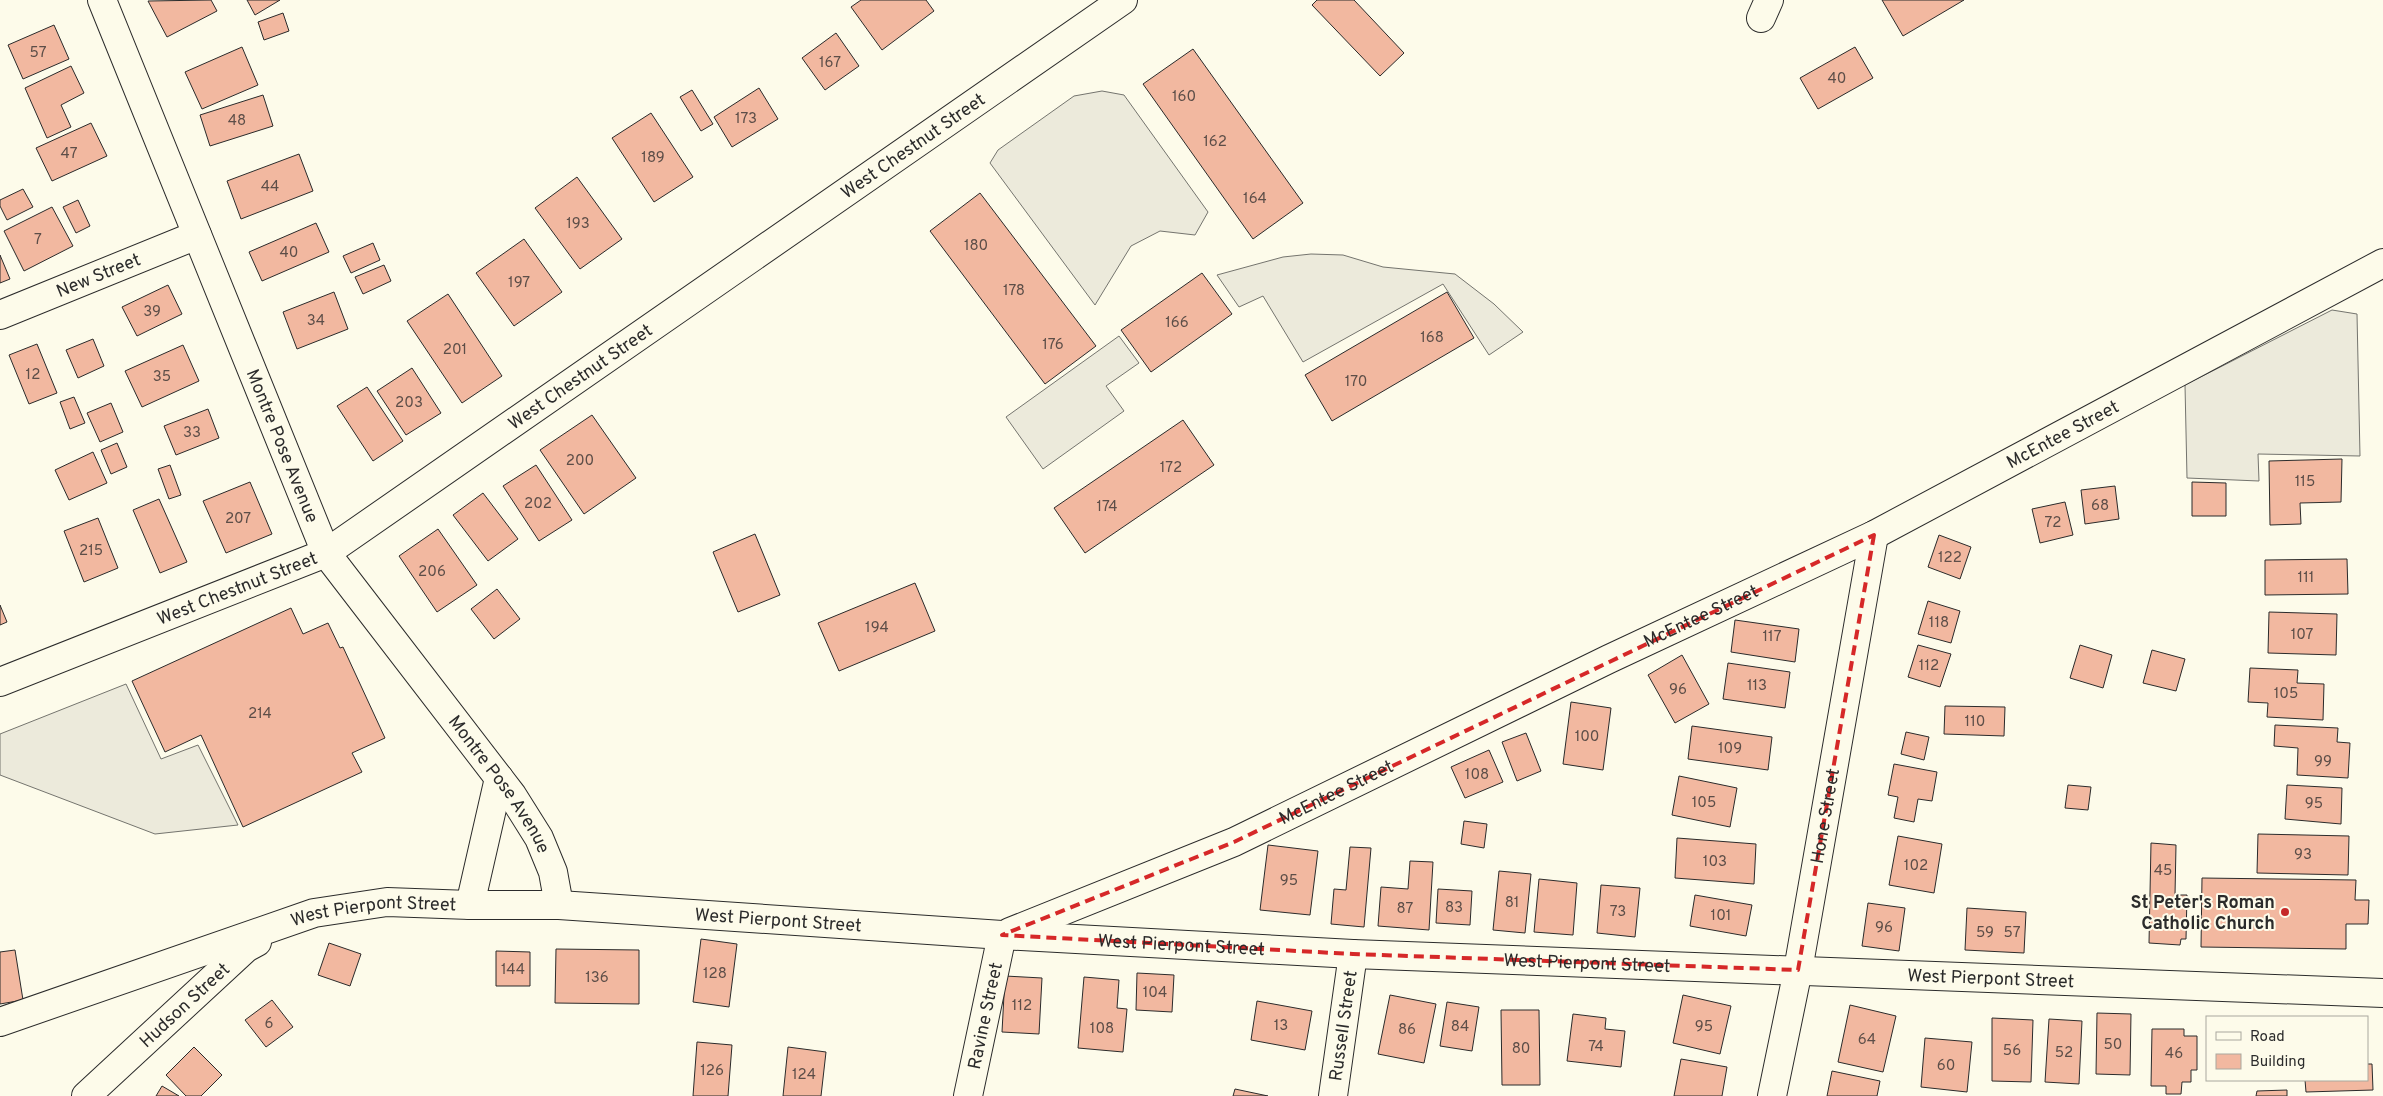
<svg xmlns="http://www.w3.org/2000/svg" width="2383" height="1096" viewBox="0 0 2383 1096" font-family="Overpass,sans-serif">
	<rect width="100%" height="100%" fill="#fdfbea"/>
	<g fill="#eceadb" stroke="#74746e">
		<polygon points="1102,91 1124,95 1208,212 1195,235 1160,231 1131,246 1095,305 990,163 998,150 1074,96"/>
		<polygon points="1311,254 1343,255 1383,267 1455,274 1494,304 1523,332 1489,355 1443,284 1303,362 1263,296 1239,307 1217,275 1283,257"/>
		<polygon points="2332,310 2357,314 2360,456 2258,454 2259,481 2187,478 2185,385"/>
		<polygon points="1119,336 1139,363 1106,386 1124,411 1043,469 1006,417"/>
		<polygon points="126,684 161,759 198,745 238,825 155,834 0,775 0,734"/>
	</g>
	<g fill="#f2b8a0" stroke="#2b2b2b">
		<polygon points="211,0 217,11 167,37 148,1"/>
		<polygon points="247,0 280,0 255,15"/>
		<polygon points="861,0 926,0 934,11 882,50 851,7"/>
		<polygon points="1317,0 1354,0 1404,53 1380,76 1312,5"/>
		<polygon points="1882,0 1964,0 1903,36"/>
		<polygon points="283,13 289,31 264,40 258,22"/>
		<polygon points="54,25 69,59 23,79 8,45"/>
		<polygon points="836,33 859,66 825,90 802,58"/>
		<polygon points="242,47 258,85 202,109 185,72"/>
		<polygon points="1855,47 1873,78 1818,109 1800,78"/>
		<polygon points="1193,49 1303,203 1253,239 1143,84"/>
		<polygon points="71,66 84,93 61,105 71,127 47,138 25,88"/>
		<polygon points="759,88 778,119 732,147 714,117"/>
		<polygon points="692,90 713,124 701,131 680,97"/>
		<polygon points="263,95 273,126 210,146 200,115"/>
		<polygon points="651,113 693,177 654,202 612,138"/>
		<polygon points="91,123 107,156 52,181 36,148"/>
		<polygon points="299,154 313,191 241,219 227,181"/>
		<polygon points="577,177 622,239 580,269 535,208"/>
		<polygon points="23,189 33,207 7,220 0,206 0,200"/>
		<polygon points="980,193 1096,346 1045,384 930,231"/>
		<polygon points="78,200 90,226 76,233 63,207"/>
		<polygon points="52,207 73,246 24,271 4,231"/>
		<polygon points="316,223 329,252 262,281 249,252"/>
		<polygon points="524,239 562,292 514,326 476,273"/>
		<polygon points="373,243 380,260 351,273 343,256"/>
		<polygon points="0,255 10,279 0,283"/>
		<polygon points="384,265 391,281 363,294 355,277"/>
		<polygon points="1202,273 1232,314 1151,372 1121,330"/>
		<polygon points="168,285 182,314 137,336 122,307"/>
		<polygon points="334,292 348,329 297,349 283,312"/>
		<polygon points="1447,292 1474,338 1332,421 1305,375"/>
		<polygon points="448,294 502,376 462,403 407,321"/>
		<polygon points="93,339 104,366 78,378 66,350"/>
		<polygon points="37,344 57,393 29,404 9,355"/>
		<polygon points="183,345 199,381 142,407 125,371"/>
		<polygon points="412,368 441,413 406,435 377,391"/>
		<polygon points="367,387 403,441 373,461 337,406"/>
		<polygon points="74,397 85,423 70,429 60,402"/>
		<polygon points="111,403 123,432 100,442 87,413"/>
		<polygon points="208,409 219,438 176,455 164,426"/>
		<polygon points="592,415 636,478 584,514 540,450"/>
		<polygon points="1183,420 1214,465 1085,553 1054,508"/>
		<polygon points="117,443 127,467 111,474 101,450"/>
		<polygon points="93,452 107,483 69,500 55,470"/>
		<polygon points="2342,459 2341,502 2300,503 2301,524 2270,525 2269,461"/>
		<polygon points="170,465 181,495 169,499 158,469"/>
		<polygon points="536,465 572,520 539,541 503,486"/>
		<polygon points="250,482 272,534 226,553 203,501"/>
		<polygon points="2192,482 2226,483 2226,516 2192,516"/>
		<polygon points="2115,486 2119,519 2085,524 2081,490"/>
		<polygon points="483,493 518,539 488,561 453,515"/>
		<polygon points="159,499 187,562 160,573 133,510"/>
		<polygon points="2065,502 2073,535 2040,543 2032,509"/>
		<polygon points="98,518 118,568 84,582 64,531"/>
		<polygon points="438,529 477,585 437,612 399,556"/>
		<polygon points="755,534 780,595 738,612 713,552"/>
		<polygon points="1939,535 1971,547 1960,579 1928,567"/>
		<polygon points="2347,559 2348,594 2265,595 2265,560"/>
		<polygon points="915,583 935,631 839,671 818,623"/>
		<polygon points="497,589 520,619 494,639 471,609"/>
		<polygon points="1928,601 1960,611 1951,643 1918,634"/>
		<polygon points="0,605 7,622 0,625"/>
		<polygon points="291,608 303,634 328,623 340,648 343,647 385,738 352,753 362,772 243,827 201,735 165,752 132,681"/>
		<polygon points="2269,612 2337,614 2336,655 2268,653"/>
		<polygon points="1735,620 1799,629 1795,662 1731,652"/>
		<polygon points="1918,645 1951,654 1940,687 1908,677"/>
		<polygon points="2080,645 2112,655 2103,688 2070,678"/>
		<polygon points="2152,650 2185,659 2176,691 2143,683"/>
		<polygon points="1682,655 1709,704 1675,723 1648,675"/>
		<polygon points="1728,663 1790,672 1785,708 1723,699"/>
		<polygon points="2250,668 2298,670 2297,683 2324,684 2323,720 2267,717 2268,703 2248,702"/>
		<polygon points="1571,702 1611,708 1603,770 1563,764"/>
		<polygon points="1945,706 2005,707 2004,736 1944,734"/>
		<polygon points="2275,725 2338,728 2337,742 2350,743 2348,778 2297,775 2298,748 2274,746"/>
		<polygon points="1692,726 1772,737 1768,770 1688,759"/>
		<polygon points="1906,732 1929,737 1924,760 1901,754"/>
		<polygon points="1526,733 1541,771 1517,781 1502,742"/>
		<polygon points="1489,750 1503,782 1465,798 1451,767"/>
		<polygon points="1894,764 1937,772 1932,801 1918,799 1914,822 1894,818 1898,797 1888,795"/>
		<polygon points="1679,776 1737,788 1730,827 1672,815"/>
		<polygon points="2068,785 2091,787 2088,810 2065,808"/>
		<polygon points="2287,785 2342,788 2341,824 2285,819"/>
		<polygon points="1464,821 1487,824 1484,848 1461,844"/>
		<polygon points="2258,834 2349,836 2348,875 2257,873"/>
		<polygon points="1898,836 1942,844 1934,893 1889,885"/>
		<polygon points="1677,838 1756,844 1754,884 1675,878"/>
		<polygon points="2151,843 2176,845 2175,895 2187,895 2186,939 2181,939 2180,945 2149,943"/>
		<polygon points="1268,845 1318,851 1310,915 1260,910"/>
		<polygon points="1350,847 1371,848 1364,927 1331,924 1334,889 1346,890"/>
		<polygon points="1410,861 1433,862 1429,930 1378,926 1381,887 1408,889"/>
		<polygon points="1499,871 1531,874 1525,933 1493,930"/>
		<polygon points="2202,878 2356,880 2355,900 2369,900 2368,924 2346,924 2346,949 2201,947"/>
		<polygon points="1539,879 1577,883 1573,935 1534,932"/>
		<polygon points="1601,885 1640,888 1635,937 1597,933"/>
		<polygon points="1438,889 1472,891 1470,925 1436,923"/>
		<polygon points="1695,895 1752,905 1746,936 1690,926"/>
		<polygon points="1868,903 1905,908 1899,951 1862,946"/>
		<polygon points="1967,908 2026,912 2024,953 1965,950"/>
		<polygon points="701,939 737,944 729,1007 693,1002"/>
		<polygon points="329,943 361,954 350,986 318,975"/>
		<polygon points="556,949 639,950 639,1004 555,1003"/>
		<polygon points="15,950 23,1000 0,1004 0,952"/>
		<polygon points="496,951 530,952 530,986 496,986"/>
		<polygon points="1137,973 1174,975 1172,1012 1136,1010"/>
		<polygon points="1005,976 1042,978 1039,1034 1002,1032"/>
		<polygon points="1084,977 1119,980 1117,1008 1127,1009 1123,1052 1078,1048"/>
		<polygon points="1390,995 1436,1004 1424,1063 1378,1054"/>
		<polygon points="1683,995 1731,1006 1720,1054 1673,1043"/>
		<polygon points="272,1000 293,1027 266,1047 245,1020"/>
		<polygon points="1257,1001 1312,1011 1305,1050 1251,1040"/>
		<polygon points="1447,1002 1479,1007 1472,1051 1440,1046"/>
		<polygon points="1850,1005 1896,1016 1883,1072 1838,1062"/>
		<polygon points="1501,1010 1539,1010 1540,1085 1502,1085"/>
		<polygon points="2097,1013 2131,1014 2130,1075 2096,1074"/>
		<polygon points="1573,1014 1606,1018 1605,1029 1625,1031 1621,1067 1567,1061"/>
		<polygon points="1992,1018 2033,1020 2031,1082 1992,1081"/>
		<polygon points="2049,1019 2082,1021 2079,1084 2045,1082"/>
		<polygon points="2152,1029 2184,1029 2184,1036 2197,1036 2197,1070 2191,1070 2191,1082 2182,1082 2181,1094 2166,1094 2166,1086 2151,1086"/>
		<polygon points="1925,1038 1972,1042 1967,1092 1921,1087"/>
		<polygon points="697,1042 732,1045 728,1096 693,1096"/>
		<polygon points="194,1047 222,1075 201,1096 186,1096 166,1075"/>
		<polygon points="788,1047 826,1052 821,1096 783,1096"/>
		<polygon points="1681,1059 1727,1067 1722,1096 1674,1096"/>
		<polygon points="2367,1064 2372,1064 2373,1090 2306,1092 2305,1080 2367,1080"/>
		<polygon points="1832,1071 1880,1081 1877,1096 1827,1096"/>
		<polygon points="162,1086 179,1096 156,1096"/>
		<polygon points="1235,1089 1268,1096 1233,1096"/>
		<polygon points="2287,1090 2287,1096 2256,1096 2257,1091"/>
	</g>
	<g fill="none" stroke-linecap="round" stroke-linejoin="round">
		<defs>
			<g id="street">
				<path id="s1" d="M 102,0 L 326,553 L 512,795 L 539,838 L 553,872 L 559,905"/>
				<polyline points="1761,18 1769,0"/>
				<path id="s2" d="M 0,315 L 197,235"/>
				<path id="s3" d="M 0,682 L 326,553 L 1123,0"/>
				<polyline points="470,905 499,778"/>
				<path id="s4" d="M 1010,932 L 1234,842 L 1609,659 L 1874,535 L 2383,263"/>
				<path id="s5" d="M 0,1022 L 314,913 L 387,902 L 470,905 L 559,905 L 1002,935 L 1353,954 L 2383,993"/>
				<path id="s6" d="M 86,1096 L 246,948 L 257,942"/>
				<path id="s7" d="M 968,1096 L 1002,935"/>
				<path id="s8" d="M 1333,1096 L 1353,954"/>
				<path id="s9" d="M 1772,1096 L 1798,970 L 1874,535"/>
			</g>
		</defs>
		<use href="#street" stroke="#2b2b2b" stroke-width="30"/>
		<use href="#street" stroke="#fdfbea" stroke-width="28"/>
	</g>
	<path fill="none" stroke="#d62828" stroke-width="4" stroke-dasharray="10 6" stroke-linejoin="round" d="M 1874,535 L 1798,970 L 1353,954 L 1002,935 L 1234,842 Z"/>
	<circle fill="#c62828" stroke="#fdfbea" stroke-width="2" cx="2285" cy="912" r="5"/>
	<g text-anchor="middle" stroke-width="4" stroke-linejoin="round" paint-order="stroke">
		<g font-size="15" fill="#5d4e48">
			<text x="38" y="57">57</text>
			<text x="830" y="67">167</text>
			<text x="1837" y="83">40</text>
			<text x="1184" y="101">160</text>
			<text x="746" y="123">173</text>
			<text x="237" y="125">48</text>
			<text x="1215" y="146">162</text>
			<text x="69" y="158">47</text>
			<text x="653" y="162">189</text>
			<text x="270" y="191">44</text>
			<text x="1255" y="203">164</text>
			<text x="578" y="228">193</text>
			<text x="38" y="244">7</text>
			<text x="976" y="250">180</text>
			<text x="289" y="257">40</text>
			<text x="519" y="287">197</text>
			<text x="1014" y="295">178</text>
			<text x="152" y="316">39</text>
			<text x="316" y="325">34</text>
			<text x="1177" y="327">166</text>
			<text x="1432" y="342">168</text>
			<text x="1053" y="349">176</text>
			<text x="455" y="354">201</text>
			<text x="33" y="379">12</text>
			<text x="162" y="381">35</text>
			<text x="1356" y="386">170</text>
			<text x="409" y="407">203</text>
			<text x="192" y="437">33</text>
			<text x="580" y="465">200</text>
			<text x="1171" y="472">172</text>
			<text x="2305" y="486">115</text>
			<text x="538" y="508">202</text>
			<text x="2100" y="510">68</text>
			<text x="1107" y="511">174</text>
			<text x="238" y="523">207</text>
			<text x="2053" y="527">72</text>
			<text x="91" y="555">215</text>
			<text x="1950" y="562">122</text>
			<text x="432" y="576">206</text>
			<text x="2306" y="582">111</text>
			<text x="1939" y="627">118</text>
			<text x="877" y="632">194</text>
			<text x="2302" y="639">107</text>
			<text x="1772" y="641">117</text>
			<text x="1929" y="670">112</text>
			<text x="1757" y="690">113</text>
			<text x="1678" y="694">96</text>
			<text x="2286" y="698">105</text>
			<text x="260" y="718">214</text>
			<text x="1975" y="726">110</text>
			<text x="1587" y="741">100</text>
			<text x="1730" y="753">109</text>
			<text x="2323" y="766">99</text>
			<text x="1477" y="779">108</text>
			<text x="1704" y="807">105</text>
			<text x="2314" y="808">95</text>
			<text x="2303" y="859">93</text>
			<text x="1715" y="866">103</text>
			<text x="1916" y="870">102</text>
			<text x="2163" y="875">45</text>
			<text x="1289" y="885">95</text>
			<text x="1512" y="907">81</text>
			<text x="1454" y="912">83</text>
			<text x="1405" y="913">87</text>
			<text x="1618" y="916">73</text>
			<text x="1721" y="920">101</text>
			<text x="1884" y="932">96</text>
			<text x="1985" y="937">59</text>
			<text x="2012" y="937">57</text>
			<text x="513" y="974">144</text>
			<text x="715" y="978">128</text>
			<text x="597" y="982">136</text>
			<text x="1155" y="997">104</text>
			<text x="1022" y="1010">112</text>
			<text x="269" y="1028">6</text>
			<text x="1281" y="1030">13</text>
			<text x="1460" y="1031">84</text>
			<text x="1704" y="1031">95</text>
			<text x="1102" y="1033">108</text>
			<text x="1407" y="1034">86</text>
			<text x="1867" y="1044">64</text>
			<text x="2113" y="1049">50</text>
			<text x="1596" y="1051">74</text>
			<text x="1521" y="1053">80</text>
			<text x="2012" y="1055">56</text>
			<text x="2064" y="1057">52</text>
			<text x="2174" y="1058">46</text>
			<text x="1946" y="1070">60</text>
			<text x="712" y="1075">126</text>
			<text x="804" y="1079">124</text>
		</g>
		<g font-size="18" fill="#2b2b2b" stroke="#fdfbea">
			<text dy="6" stroke="none"><textPath href="#s3" startOffset="1065">West Chestnut Street</textPath></text>
			<text dy="6" stroke="none"><textPath href="#s2" startOffset="106">New Street</textPath></text>
			<text dy="6" stroke="none"><textPath href="#s3" startOffset="660">West Chestnut Street</textPath></text>
			<text dy="6" stroke="none"><textPath href="#s4" startOffset="1165">McEntee Street</textPath></text>
			<text dy="6" stroke="none"><textPath href="#s1" startOffset="481">Montre Pose Avenue</textPath></text>
			<text dy="6" stroke="none"><textPath href="#s3" startOffset="255">West Chestnut Street</textPath></text>
			<text dy="6" stroke="none"><textPath href="#s4" startOffset="760">McEntee Street</textPath></text>
			<text dy="6" stroke="none"><textPath href="#s1" startOffset="886">Montre Pose Avenue</textPath></text>
			<text dy="6" stroke="none"><textPath href="#s4" startOffset="355">McEntee Street</textPath></text>
			<text dy="6" stroke="none"><textPath href="#s9" startOffset="285">Hone Street</textPath></text>
			<text dy="6" stroke="none"><textPath href="#s5" startOffset="392">West Pierpont Street</textPath></text>
			<text dy="6" stroke="none"><textPath href="#s5" startOffset="798">West Pierpont Street</textPath></text>
			<text dy="6" stroke="none"><textPath href="#s5" startOffset="1202">West Pierpont Street</textPath></text>
			<text dy="6" stroke="none"><textPath href="#s5" startOffset="1608">West Pierpont Street</textPath></text>
			<text dy="6" stroke="none"><textPath href="#s5" startOffset="2012">West Pierpont Street</textPath></text>
			<text dy="6" stroke="none"><textPath href="#s6" startOffset="134">Hudson Street</textPath></text>
			<text dy="6" stroke="none"><textPath href="#s7" startOffset="82">Ravine Street</textPath></text>
			<text dy="6" stroke="none"><textPath href="#s8" startOffset="71">Russell Street</textPath></text>
		</g>
		<g font-size="18" font-weight="bold" fill="#2b2b2b" stroke="#fdfbea" text-anchor="end">
			<text x="2275" y="908">St Peter's Roman<tspan x="2275" dy="21">Catholic Church</tspan></text>
		</g>
	</g>
	<rect x="2206" y="1016" width="162" height="65" fill="#fdfbea" stroke="#a9a89e"/>
	<rect x="2216" y="1032" width="25" height="8" fill="#fdfbea" stroke="#a9a89e"/>
	<text x="2250" y="1041" font-size="15" fill="#2b2b2b">Road</text>
	<rect x="2216" y="1054" width="25" height="15" fill="#f2b8a0" stroke="#a9a89e"/>
	<text x="2250" y="1066" font-size="15" fill="#2b2b2b">Building</text>
</svg>
